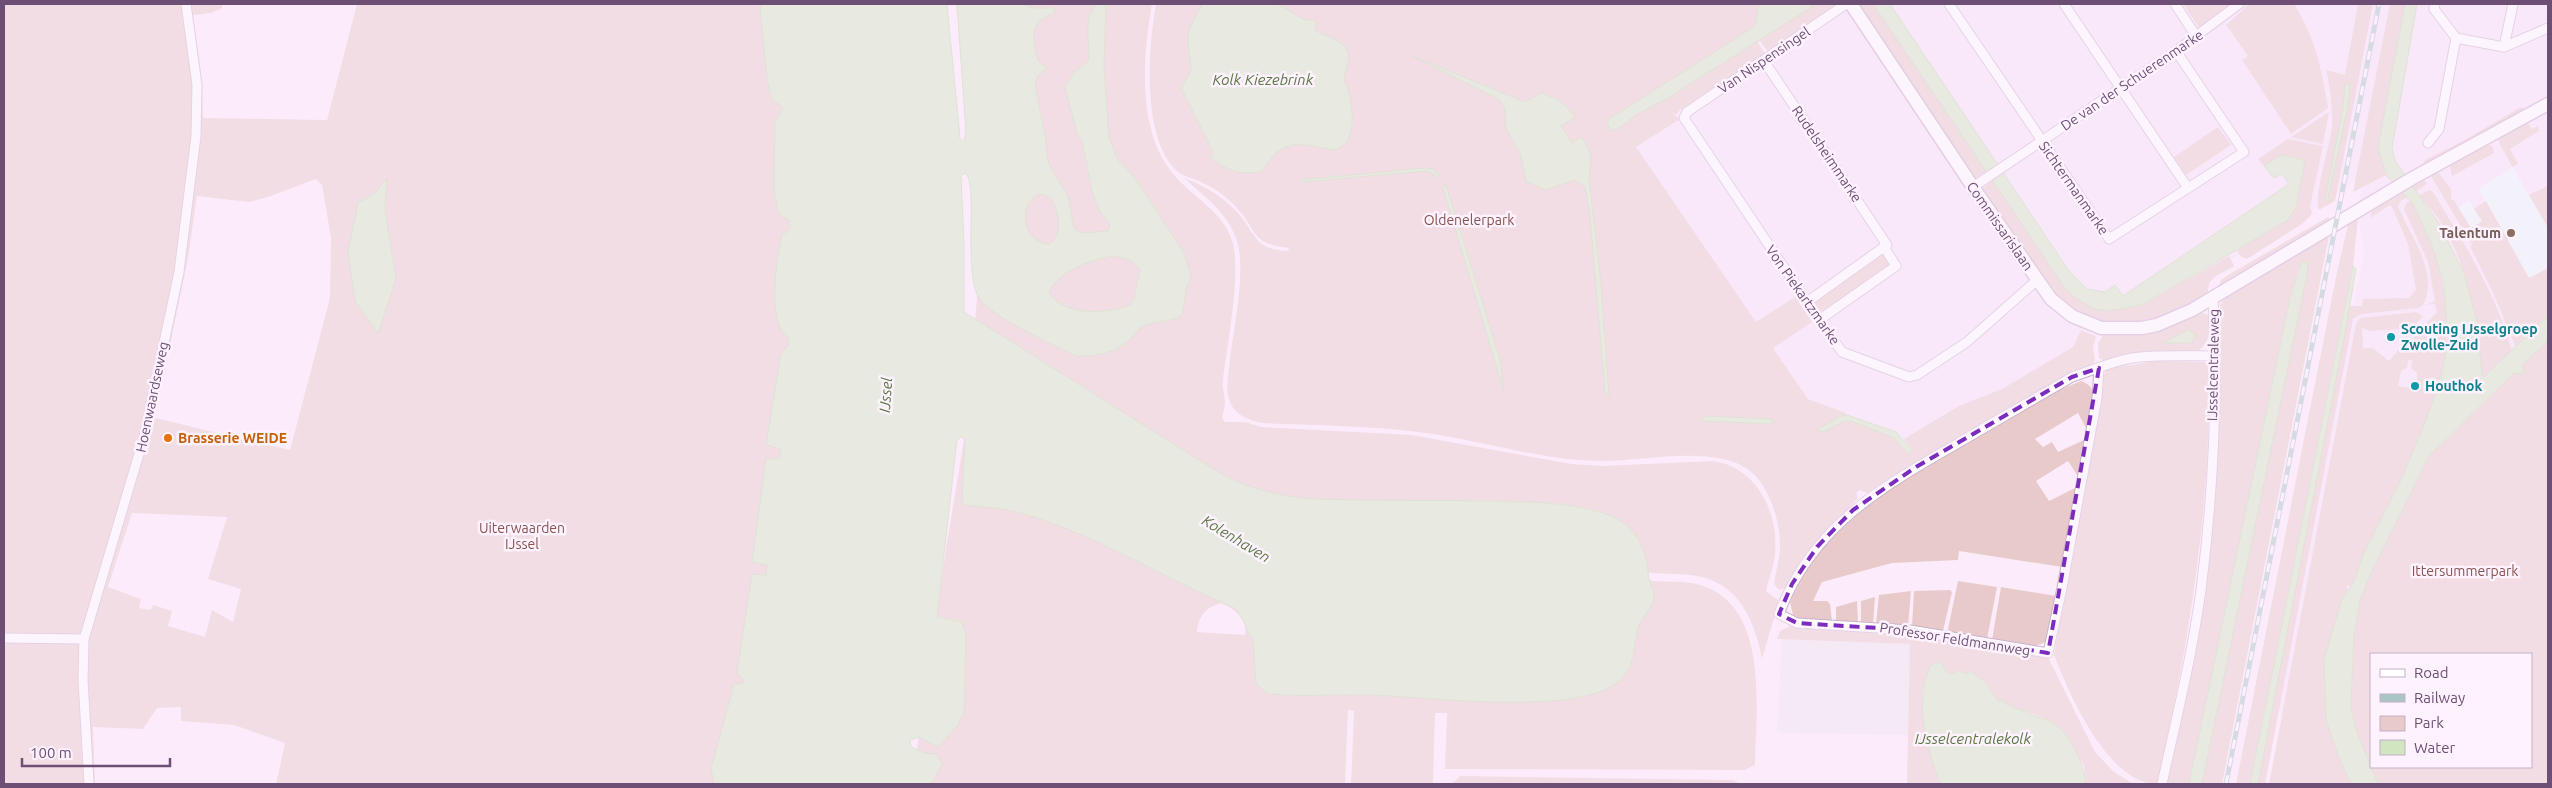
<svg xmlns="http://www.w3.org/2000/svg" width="2552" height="788" viewBox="0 0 2552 788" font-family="Ubuntu,sans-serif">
	<rect width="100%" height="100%" fill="#fcecfb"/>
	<path fill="#f7e0f8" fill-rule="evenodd" d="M 1838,4 L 2548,4 L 2548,784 L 2306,784 L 2295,770 L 2277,702 L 2364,253 L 2359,217 L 2361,177 L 2305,216 L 2135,316 L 2097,316 L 2081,330 L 2073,347 L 1913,451 L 1846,413 L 1808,399 L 1636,147 L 1677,121 L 1679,111 ZM 2371,654 L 2531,654 L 2531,767 L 2371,767 Z"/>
	<polygon fill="#ece4ee" points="1782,639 1910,644 1910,735 1789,733 1777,731"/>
	<polygon fill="#e8f8f8" points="2513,168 2548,228 2548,268 2502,294 2458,208 2469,200 2474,209 2486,202 2478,188"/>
	<g fill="#e9caca" fill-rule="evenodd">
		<path d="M 4,4 L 222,4 L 222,8 L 211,13 L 193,15 L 202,80 L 203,118 L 327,120 L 357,4 L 770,4 L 782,105 L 790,227 L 792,336 L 768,569 L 726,784 L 276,784 L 285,743 L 234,725 L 181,721 L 181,707 L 157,708 L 143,729 L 93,727 L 95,784 L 4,784 ZM 316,179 L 322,185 L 331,238 L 330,298 L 290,450 L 155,418 L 188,258 L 197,196 L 249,202 L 268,197 ZM 132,513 L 227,517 L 208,579 L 241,589 L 233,622 L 212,610 L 205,637 L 168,626 L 172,611 L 153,605 L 151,610 L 139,608 L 141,599 L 108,587 Z"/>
		<path d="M 956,4 L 1152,4 C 1143,57 1136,132 1175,176 C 1194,198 1222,211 1232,240 C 1242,271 1227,346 1223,380 C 1222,388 1225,396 1225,403 C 1225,408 1223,413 1222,418 L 1225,422 L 1245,422 L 1261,427 L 1412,435 L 1571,464 L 1603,466 L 1712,461 C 1756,466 1779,512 1775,553 C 1774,566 1769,578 1766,591 L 1779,601 L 1762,659 C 1755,623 1741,587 1702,577 C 1684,573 1666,574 1648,573 L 1647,577 L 1652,581 C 1669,582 1689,580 1706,587 C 1769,611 1756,711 1755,765 L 1745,770 L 1445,769 L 1447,713 L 1435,713 L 1433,784 L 1351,784 L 1354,711 L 1348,710 L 1345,784 L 907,784 L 917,748 L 947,543 L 966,427 L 977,298 L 972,174 L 965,141 L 970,120 ZM 1222,603 C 1235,610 1248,619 1245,635 L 1197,632 C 1199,615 1206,607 1222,603 Z"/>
		<path d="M 1156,4 L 1838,4 L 1767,51 L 1760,41 L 1758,43 L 1765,53 L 1679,111 L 1677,115 L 1672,113 L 1680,119 L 1636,147 L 1756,322 L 1795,297 L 1812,322 L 1773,348 L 1808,399 L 1846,413 L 1851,421 L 1894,438 L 1909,454 L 1913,450 L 1904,439 L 1959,406 L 2002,389 L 2073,347 L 2081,330 L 2096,336 L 2093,348 L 2095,361 C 2088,372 2067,375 2055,382 C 1992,418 1928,453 1867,493 L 1860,490 L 1856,493 L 1858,498 L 1807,553 L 1785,588 L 1779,590 L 1774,584 C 1775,573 1779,562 1780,550 C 1781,525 1771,488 1750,471 C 1716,444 1646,461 1603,461 C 1547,461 1494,444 1439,435 C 1381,425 1321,426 1262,423 C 1250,420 1236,416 1231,404 C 1224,390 1229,373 1230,359 C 1234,327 1246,271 1237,241 C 1228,213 1205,197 1184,178 C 1203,185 1222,196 1236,211 C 1256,232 1253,250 1288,251 L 1289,248 C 1248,244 1258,228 1233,204 C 1224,194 1211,187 1199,181 C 1192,178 1183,176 1178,172 C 1141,140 1148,47 1156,4 Z"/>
		<polygon points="1873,4 1987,171 1976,178 1856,5"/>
		<polygon points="2183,4 2234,4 2202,28 2198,26"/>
		<path d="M 2249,4 L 2294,4 C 2315,37 2322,70 2328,108 L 2291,134 L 2242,60 L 2248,56 L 2226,25 Z"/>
		<path d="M 2358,4 L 2373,4 L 2335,201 L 2319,210 C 2313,198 2330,145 2332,127 C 2333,108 2330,88 2326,70 L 2345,75 ZM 2345,84 L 2348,106 L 2328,198 L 2331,201 L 2325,200 L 2343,108 Z"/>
		<polygon points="2390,4 2406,4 2378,147 2386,175 2353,192"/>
		<polygon points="2521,107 2527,111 2423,166 2425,160 2463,141"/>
		<polygon points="2329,112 2323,144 2291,137"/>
		<polygon points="2528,123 2532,129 2538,126 2539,131 2510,149 2518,164 2512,167 2497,138"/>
		<polygon points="2218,127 2231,145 2186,175 2174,157"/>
		<polygon points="2288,139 2323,146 2310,207 2312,214 2302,224 2247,259 2240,256 2237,250 2288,220 2296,206 2304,165 2303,159 2281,155 2264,166 2258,159"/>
		<polygon points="2487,144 2493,147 2494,153 2452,176 2450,166"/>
		<polygon points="2438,172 2451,189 2451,200 2453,199 2471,228 2482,221 2474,209 2486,201 2529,278 2548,268 2548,315 2516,348 2495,297 2470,246 2472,245 2431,176"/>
		<path d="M 1993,180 L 2065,288 L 2142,305 L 2229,256 L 2234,266 C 2226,272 2214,274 2209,284 C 2208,287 2209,292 2206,295 C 2200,302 2184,307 2176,311 C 2127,332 2092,332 2053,292 L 1982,189 Z"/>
		<path d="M 2424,180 L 2427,183 L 2424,186 L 2401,201 L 2398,206 C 2410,237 2440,272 2423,305 L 2418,308 L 2361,314 L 2353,319 L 2265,784 L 2258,784 L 2349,306 L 2362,306 L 2363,299 L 2409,298 L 2416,290 L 2408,244 L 2392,207 L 2390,205 L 2370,218 L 2372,212 L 2377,208 Z"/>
		<polygon points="2548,186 2548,228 2529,195"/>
		<path d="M 2429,190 L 2433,192 C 2461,238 2499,299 2512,351 L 2483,377 L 2482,375 C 2476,317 2466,241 2421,199 L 2413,204 C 2469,312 2450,378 2399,484 C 2382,517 2365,549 2353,584 L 2351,588 L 2348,585 L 2346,588 L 2349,590 L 2342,598 L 2324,660 L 2332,739 L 2351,784 L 2269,784 L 2356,324 L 2360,318 L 2416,312 L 2423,316 L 2418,322 L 2401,326 L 2401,329 L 2371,331 L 2362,328 L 2363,348 L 2373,348 L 2389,361 L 2401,347 L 2413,347 L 2414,337 L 2437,312 L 2435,304 L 2426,305 L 2435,301 L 2428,262 L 2404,209 L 2406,203 ZM 2408,360 L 2412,360 L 2411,368 L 2417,373 L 2417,389 L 2398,386 L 2401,371 L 2407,368 Z"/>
		<polygon points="2328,217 2332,220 2219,287 2221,280 2228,275"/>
		<polygon points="2358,219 2353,266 2250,784 2236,784 2337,272 2348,225"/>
		<polygon points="2329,236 2222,784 2202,784 2308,263 2299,267 2290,298 2189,784 2166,784 2193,663 2217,380 2220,305 2224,299"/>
		<polygon points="1885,253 1892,262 1890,266 1817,314 1813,305 1815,300"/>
		<path d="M 2202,313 L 2207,314 C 2214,326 2209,344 2198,351 L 2104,361 L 2099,358 L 2098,344 L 2104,333 L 2160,329 Z"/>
		<path d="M 2548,341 L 2548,784 L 2378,784 L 2356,730 L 2351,706 L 2354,635 L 2360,600 L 2371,573 L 2429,456 L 2514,373 L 2525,374 L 2522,365 ZM 2371,654 L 2531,654 L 2531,767 L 2371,767 Z"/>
		<path d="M 2155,361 L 2204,362 L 2209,366 C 2211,508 2189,646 2157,784 C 2108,784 2069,694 2054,655 L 2104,374 L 2107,369 Z"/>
		<path d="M 2081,381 C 2102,388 2092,410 2089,428 L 2086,428 L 2078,413 L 2035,439 L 2043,447 L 2052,442 L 2058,452 L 2086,439 L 2079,478 L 2068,461 L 2036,481 L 2049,501 L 2077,487 L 2062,567 L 1959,551 L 1958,560 L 1892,563 L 1822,582 L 1813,601 L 1827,601 L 1830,604 L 1832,622 L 1803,620 L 1793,615 L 1790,602 C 1826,521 1901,481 1974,439 C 2009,418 2043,396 2081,381 Z"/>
		<polygon points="1958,581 1997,587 1987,639 1950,632 1948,629"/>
		<polygon points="2001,587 2056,596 2046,642 2032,647 1992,640"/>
		<polygon points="1950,590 1952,592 1943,631 1912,626 1914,591"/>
		<polygon points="1911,591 1908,626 1876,624 1879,595"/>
		<polygon points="1875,597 1873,624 1861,623 1861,601"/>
		<polygon points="1857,601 1858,622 1836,621 1836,607"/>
		<polygon points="1790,626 1917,634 2048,657 2095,752 2113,771 2133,784 2086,784 2084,766 2063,731 2041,717 1999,702 1985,682 1970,671 1968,674 1949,674 1945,670 1928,672 1922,693 1926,739 1940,784 1907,784 1910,644 1777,639 1780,631"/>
		<polygon points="1460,776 1732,780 1742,784 1452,784"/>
	</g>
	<g fill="#d1e5c0" stroke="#bcd6a7" fill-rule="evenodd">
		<path d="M 763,4 L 947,4 L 959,127 L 960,139 L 964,141 L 966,132 L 957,4 L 1022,4 L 1034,8 L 1054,8 L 1055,13 C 1029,21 1032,37 1038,61 L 1047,69 L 1038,75 L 1035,85 L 1046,140 L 1047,158 L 1052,171 L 1068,195 L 1074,229 L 1082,233 L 1108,231 L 1110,225 L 1099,210 L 1092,191 L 1082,141 L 1077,133 L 1065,88 L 1072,75 L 1089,60 C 1090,41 1082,19 1097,4 L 1106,4 L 1104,66 L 1109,138 L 1118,160 L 1135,178 L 1184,253 L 1191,277 L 1186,290 L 1183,314 C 1174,323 1156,320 1143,326 C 1137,330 1133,337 1127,342 C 1113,353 1092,357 1076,356 C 1053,345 994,318 980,299 C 962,276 979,182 965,173 L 961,176 L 964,243 L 964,312 L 1223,475 C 1253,490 1280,496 1313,499 C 1373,501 1432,500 1492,501 C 1531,502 1572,502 1609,515 C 1628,522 1642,540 1646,559 C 1649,569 1647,578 1652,587 C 1659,605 1645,611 1639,625 C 1633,643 1636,669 1617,683 C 1573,716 1428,697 1371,695 C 1337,694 1303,697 1269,694 L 1256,684 L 1253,640 C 1245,630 1245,617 1234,608 C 1162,577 1097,535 1021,513 C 1003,508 982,507 964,505 L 962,501 L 965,441 L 962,436 L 957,440 L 937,617 L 962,622 L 966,634 L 964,713 L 958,725 L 938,747 L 919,737 L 910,740 L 911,747 L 925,753 L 936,754 L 942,764 L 931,784 L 714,784 L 711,769 L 734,684 L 742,684 L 744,680 L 737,673 L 752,574 L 766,575 L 767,565 L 752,562 L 766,459 L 779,459 L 781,449 L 766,445 L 781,354 L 789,344 L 788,337 C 767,324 776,258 782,235 L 790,229 L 790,221 L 779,214 L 774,191 L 775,123 L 783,108 L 771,98 L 767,78 L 760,7 ZM 1040,194 L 1050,197 C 1059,209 1064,236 1049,244 C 1023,244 1016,203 1040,194 ZM 1114,256 L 1130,260 L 1140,269 L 1134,299 L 1130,305 C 1107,314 1065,317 1049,293 C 1057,271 1093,259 1114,256 Z"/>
		<path d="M 1203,4 L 1278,4 L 1304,20 L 1313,20 L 1317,24 L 1315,30 C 1323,36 1339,39 1345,47 C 1353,59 1345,67 1344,80 C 1344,83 1348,87 1348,90 C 1353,110 1355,124 1347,143 L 1335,150 C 1316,148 1295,138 1277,152 C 1271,157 1267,165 1262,171 C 1241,176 1226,171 1210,157 L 1214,154 L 1181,88 C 1196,64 1190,69 1188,44 C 1186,31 1196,15 1203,4 Z"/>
		<polygon points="1759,4 1813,4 1812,7 1666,99 1636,115 1621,127 1611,131 1607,123 1609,119 1752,28 1756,23"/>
		<polygon points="1873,4 1890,4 2069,271 2087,289 2105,292 2115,285 2123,296 2289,184 2282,174 2274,178 2264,166 2281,155 2302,159 2305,162 2296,207 2288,220 2142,305 2110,311 2094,309 2074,297 2065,288"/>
		<polygon points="2405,4 2417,4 2392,148 2395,161 2440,225 2464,273 2477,322 2482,375 2484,377 2548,315 2548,341 2522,365 2525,374 2514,373 2429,456 2371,573 2360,600 2354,635 2351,706 2356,730 2378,784 2351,784 2339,758 2326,720 2324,660 2342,598 2353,584 2363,555 2400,482 2424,425 2441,378 2448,339 2444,284 2432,246 2413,204 2386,175 2378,147"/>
		<path d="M 1412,56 L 1525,102 L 1541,93 C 1555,97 1567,105 1575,117 L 1561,126 L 1572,143 L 1582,137 L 1591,155 L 1589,178 L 1601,284 L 1609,396 L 1605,393 L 1590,215 L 1585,187 L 1574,180 L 1546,190 L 1526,181 L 1520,153 L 1506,129 L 1505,108 L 1500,100 Z"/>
		<polygon points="2345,84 2350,84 2348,106 2328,198 2331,201 2325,200 2343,108"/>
		<polygon points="1424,168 1432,169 1440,175 1438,177 1427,171 1301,182 1300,180"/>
		<polygon points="387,178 385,209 396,279 378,333 356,303 354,293 348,252 358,203 376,192"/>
		<polygon points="1446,185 1500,359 1504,392 1443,188 1443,186"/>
		<polygon points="2302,261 2308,263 2308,270 2202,784 2189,784 2290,298"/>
		<polygon points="2353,266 2356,269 2345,333 2258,784 2250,784"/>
		<polygon points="2188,330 2196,335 2191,343 2162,343"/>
		<polygon points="1847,415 1896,432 1913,451 1908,454 1894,438 1851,421 1845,421 1823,432 1817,430 1840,416"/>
		<polygon points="1705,416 1770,419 1774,422 1769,424 1703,421 1702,419"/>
		<path d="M 1940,662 L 1949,674 L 1954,674 L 1956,670 L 1968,674 L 1970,671 L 1985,682 L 1999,702 L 2003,700 L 2004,703 L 2023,711 L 2027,709 L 2029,714 C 2039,718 2049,719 2057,726 C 2073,738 2084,766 2086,784 L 1940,784 C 1927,747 1913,702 1931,665 Z"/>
	</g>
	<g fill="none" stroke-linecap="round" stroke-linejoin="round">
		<defs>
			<g id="street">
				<polyline points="1846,4 1687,112 1684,118 1819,320 1842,352 1909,377 1917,375 1967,342 2037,280"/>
				<polyline points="1949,4 2109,239 2244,152 2176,51"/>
				<polyline points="2064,4 2188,188"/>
				<polyline points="2175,4 2196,36"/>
				<polyline points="2435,4 2434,9 2456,38"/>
				<polyline points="2456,38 2504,47 2548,28"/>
				<polyline points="2504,47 2513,4"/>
				<polyline points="1764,61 1887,245 1884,247"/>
				<polyline points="2428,143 2439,129 2456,38"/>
				<polyline points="1973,187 2176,51 2239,4"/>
				<polyline points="1807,302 1884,247"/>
				<polyline points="1819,320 1896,266 1884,247"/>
				<path d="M 2099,368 L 2097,398 L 2062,588 L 2048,653 L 1910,630 L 1797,623 L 1779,614 C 1812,526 1883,486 1960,442 C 1997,420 2035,399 2072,377 C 2094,370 2117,359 2140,357 C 2164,355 2189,356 2214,356"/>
				<polyline points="4,638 84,639"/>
				<polyline points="89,784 83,680 84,639 144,437 179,272 196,136 197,85 186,4"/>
				<path d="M 2162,784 C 2176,720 2192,656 2201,590 C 2213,495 2218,393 2213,298"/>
			</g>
			<polyline id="secondary" points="1851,4 1973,187 2051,299 2072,316 2101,328 2142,328 2157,325 2192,310 2411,179 2548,104"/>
		</defs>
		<use href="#street" stroke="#cab1ce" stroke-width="11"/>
		<use href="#secondary" stroke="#c7aacc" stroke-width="15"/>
		<use href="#street" stroke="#fff" stroke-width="9"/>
		<use href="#secondary" stroke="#fff" stroke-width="12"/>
		<defs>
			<polyline id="rail" points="2226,784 2379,4"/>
		</defs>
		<use href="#rail" stroke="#a9c6c4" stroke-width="5"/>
		<use href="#rail" stroke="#fef2fe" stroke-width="3" stroke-dasharray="9" stroke-linecap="butt"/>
	</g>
	<path d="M0 0H2552V788H0ZM 2099,368 L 2048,653 L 1910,630 L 1797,623 L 1779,614 L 1792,584 L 1817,547 L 1853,510 L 1916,467 L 2072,377 Z" fill="#fcecfb" fill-opacity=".55" fill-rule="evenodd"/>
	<path fill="none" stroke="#7b2cbf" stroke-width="4" stroke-dasharray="10 6" stroke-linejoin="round" d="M 2099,368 L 2048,653 L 1910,630 L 1797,623 L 1779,614 L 1792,584 L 1817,547 L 1853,510 L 1916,467 L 2072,377 Z"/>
	<circle fill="#8d6e63" stroke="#fef2fe" stroke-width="2" cx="2511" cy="233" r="5"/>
	<g fill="#0f9aa8" stroke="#fef2fe" stroke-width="2">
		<circle cx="2391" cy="337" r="5"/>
		<circle cx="2415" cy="386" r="5"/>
	</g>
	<circle fill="#e8710a" stroke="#fef2fe" stroke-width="2" cx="168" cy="438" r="5"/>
	<g text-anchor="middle" stroke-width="5" stroke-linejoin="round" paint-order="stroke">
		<g font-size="14" fill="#6d4f76" stroke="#fef2fe">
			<text transform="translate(1764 60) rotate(-34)" y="5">Van Nispensingel</text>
			<text transform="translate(2132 80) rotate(-34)" y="5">De van der Schuerenmarke</text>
			<text transform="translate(1827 154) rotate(56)" y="5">Rudelsheimmarke</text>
			<text transform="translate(2074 188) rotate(55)" y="5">Sichtermanmarke</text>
			<text transform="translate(2000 226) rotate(55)" y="5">Commissarislaan</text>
			<text transform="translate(1803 295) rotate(55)" y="5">Von Piekartzmarke</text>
			<text transform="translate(2213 365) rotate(-89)" y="5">IJsselcentraleweg</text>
			<text transform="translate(152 397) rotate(-78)" y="5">Hoenwaardseweg</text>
			<text transform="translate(1955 639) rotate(9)" y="5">Professor Feldmannweg</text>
		</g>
		<g font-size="14" fill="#87544e" stroke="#fef2fe">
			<text x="1469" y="225">Oldenelerpark</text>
			<text x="522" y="533">Uiterwaarden<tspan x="522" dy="16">IJssel</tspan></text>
			<text x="2465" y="576">Ittersummerpark</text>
		</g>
		<g font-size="14" font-weight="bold" fill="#785e54" stroke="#fef2fe" text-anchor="end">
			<text x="2501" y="238">Talentum</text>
		</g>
		<g font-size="14" font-weight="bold" fill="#0d838f" stroke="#fef2fe" text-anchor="start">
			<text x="2401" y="334">Scouting IJsselgroep<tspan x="2401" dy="16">Zwolle-Zuid</tspan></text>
			<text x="2425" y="391">Houthok</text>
		</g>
		<g font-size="14" font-weight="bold" fill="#c56008" stroke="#fef2fe" text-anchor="start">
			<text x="178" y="443">Brasserie WEIDE</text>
		</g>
		<g font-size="15" font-style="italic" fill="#5a7943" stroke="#fef2fe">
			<text x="1263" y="85">Kolk Kiezebrink</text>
			<text transform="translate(886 395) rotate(-86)" y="5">IJssel</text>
			<text transform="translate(1236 539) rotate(31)" y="5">Kolenhaven</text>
			<text x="1973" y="744">IJsselcentralekolk</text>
		</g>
	</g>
	<rect width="2552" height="788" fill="none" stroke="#6d4f76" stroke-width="10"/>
	<rect x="2370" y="653" width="162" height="115" fill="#fef2fe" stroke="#c4b1c8"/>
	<rect x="2380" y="669" width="25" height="8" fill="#ffffff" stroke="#c4b1c8"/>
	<text x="2414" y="678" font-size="15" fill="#6d4f76">Road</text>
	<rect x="2380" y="694" width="25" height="8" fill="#a9c6c4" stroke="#c4b1c8"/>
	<text x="2414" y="703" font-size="15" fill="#6d4f76">Railway</text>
	<rect x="2380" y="716" width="25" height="15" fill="#e9caca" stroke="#c4b1c8"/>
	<text x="2414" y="728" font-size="15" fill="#6d4f76">Park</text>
	<rect x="2380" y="740" width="25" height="15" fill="#d1e5c0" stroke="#c4b1c8"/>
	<text x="2414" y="753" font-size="15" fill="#6d4f76">Water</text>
	<path d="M22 758v8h148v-8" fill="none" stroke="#6d4f76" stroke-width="2.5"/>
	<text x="30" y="758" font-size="15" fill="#6d4f76" stroke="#fef2fe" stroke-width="4" paint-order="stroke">100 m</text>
</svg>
